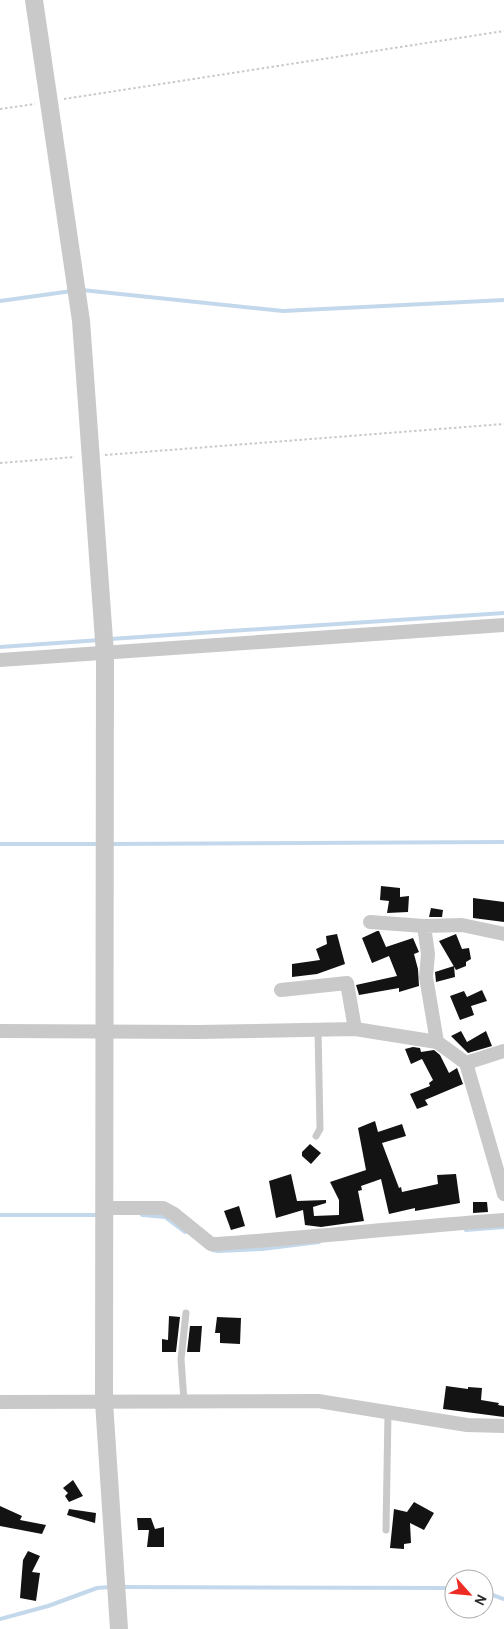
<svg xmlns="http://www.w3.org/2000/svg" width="504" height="1629" viewBox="0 0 504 1629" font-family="Overpass,sans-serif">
	<rect width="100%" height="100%" fill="#fff"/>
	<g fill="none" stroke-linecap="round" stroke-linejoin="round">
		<g stroke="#c4d8ec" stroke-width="4">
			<polyline points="82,290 283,311 504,300"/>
			<polyline points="0,301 72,291"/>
			<polyline points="110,639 504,613"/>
			<polyline points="0,647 100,640"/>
			<polyline points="0,844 100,844"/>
			<polyline points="110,844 504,842"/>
			<polyline points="0,1215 100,1215"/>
			<polyline points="142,1215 165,1217 185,1232"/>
			<polyline points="466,1230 504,1227"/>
			<polyline points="212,1250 218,1251 262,1249 319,1242"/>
			<polyline points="120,1587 454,1588"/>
			<polyline points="484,1592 504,1599"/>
			<polyline points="0,1619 48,1606 97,1588 110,1587"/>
		</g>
	</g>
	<g fill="#131313">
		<polygon points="381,886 400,888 400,897 409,896 408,912 387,913 389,901 380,900"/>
		<polygon points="473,898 504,902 504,922 473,918"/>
		<polygon points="431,908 443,910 442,917 429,917"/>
		<polygon points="377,931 379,931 386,947 413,938 419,952 414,954 418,969 419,986 399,992 399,988 359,995 356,985 397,976 389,956 372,963 362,938"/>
		<polygon points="337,934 345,964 317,974 292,977 292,964 320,960 316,949 327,944 326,936"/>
		<polygon points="456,934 462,949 469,948 471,959 466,962 466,966 456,970 439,941"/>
		<polygon points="454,966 455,977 436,982 435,972"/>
		<polygon points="482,990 487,1001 471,1006 474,1015 460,1020 450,996 464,991 467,997"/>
		<polygon points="461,1031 467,1042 486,1031 492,1046 468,1053 451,1036"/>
		<polygon points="413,1047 420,1048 421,1052 434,1050 440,1055 449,1073 457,1068 463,1084 425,1100 428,1105 417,1109 410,1094 430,1086 429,1083 433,1080 422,1059 411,1064 405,1049"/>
		<polygon points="375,1121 378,1132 402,1124 406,1136 382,1143 399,1188 401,1187 402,1192 438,1184 437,1175 456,1174 460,1203 415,1211 415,1208 389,1214 381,1179 361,1186 362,1190 358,1191 364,1221 321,1227 305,1225 303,1210 276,1218 269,1181 291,1174 297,1201 326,1200 326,1203 313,1207 314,1216 339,1215 339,1200 330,1182 366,1170 358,1128"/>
		<polygon points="310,1144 321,1153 311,1164 302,1156 302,1152"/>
		<polygon points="473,1202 487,1202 488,1212 473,1213"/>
		<polygon points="239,1206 245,1226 231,1230 224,1211"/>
		<polygon points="169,1316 180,1317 176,1352 162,1352 162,1339 168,1340"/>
		<polygon points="217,1317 241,1318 240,1344 220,1343 220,1333 215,1333"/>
		<polygon points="190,1326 202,1326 200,1352 187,1352"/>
		<polygon points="446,1386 468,1389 468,1387 482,1388 481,1400 499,1403 498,1405 504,1406 504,1417 443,1409"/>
		<polygon points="73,1480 83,1496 69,1502 65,1496 68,1493 63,1488"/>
		<polygon points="414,1502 434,1513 424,1530 410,1523 411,1543 404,1544 404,1549 390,1548 394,1509 407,1512"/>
		<polygon points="0,1506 22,1516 20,1520 46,1525 42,1534 0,1526"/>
		<polygon points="69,1509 96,1513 95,1523 67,1515"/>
		<polygon points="137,1518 151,1518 155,1529 164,1527 164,1547 147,1547 149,1530 138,1530"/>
		<polygon points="28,1551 40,1556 32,1572 40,1573 36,1601 20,1598 23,1560"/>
	</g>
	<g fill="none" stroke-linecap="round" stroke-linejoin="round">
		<g stroke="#c9c9c9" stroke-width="2" stroke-dasharray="2.5 2.5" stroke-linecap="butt">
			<polyline points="64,99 504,31"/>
			<polyline points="0,109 35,104"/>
			<polyline points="105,455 504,424"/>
			<polyline points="0,463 75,457"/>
		</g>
		<g stroke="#c9c9c9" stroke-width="7">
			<polyline points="316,1136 320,1129 318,1030"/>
			<polyline points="184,1401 181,1359 186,1313"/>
			<polyline points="386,1530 388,1412"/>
		</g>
		<g stroke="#c9c9c9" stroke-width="14">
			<polyline points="0,660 504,625"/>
			<polyline points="370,922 424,926"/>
			<polyline points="281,990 347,983 355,1029"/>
			<polyline points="0,1031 199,1032 355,1029 437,1042 466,1063 504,1194"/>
			<polyline points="437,1042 426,977 428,954 424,926 462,925 504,934"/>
			<polyline points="466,1063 504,1051"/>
			<path d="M 105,1208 L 163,1208 L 174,1214 L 211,1244 L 218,1244 C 313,1237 408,1227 504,1220"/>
			<polyline points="0,1402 318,1401 467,1425 504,1426"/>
		</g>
		<polyline stroke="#c9c9c9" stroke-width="18" points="34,0 81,321 105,654 104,1402 119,1629"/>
	</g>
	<g transform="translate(469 1594) rotate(117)"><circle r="24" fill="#ffffff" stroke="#ababab"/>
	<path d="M0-4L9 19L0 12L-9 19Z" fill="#ec2c25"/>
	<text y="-8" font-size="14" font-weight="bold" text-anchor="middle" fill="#2c2c2c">N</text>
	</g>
</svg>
